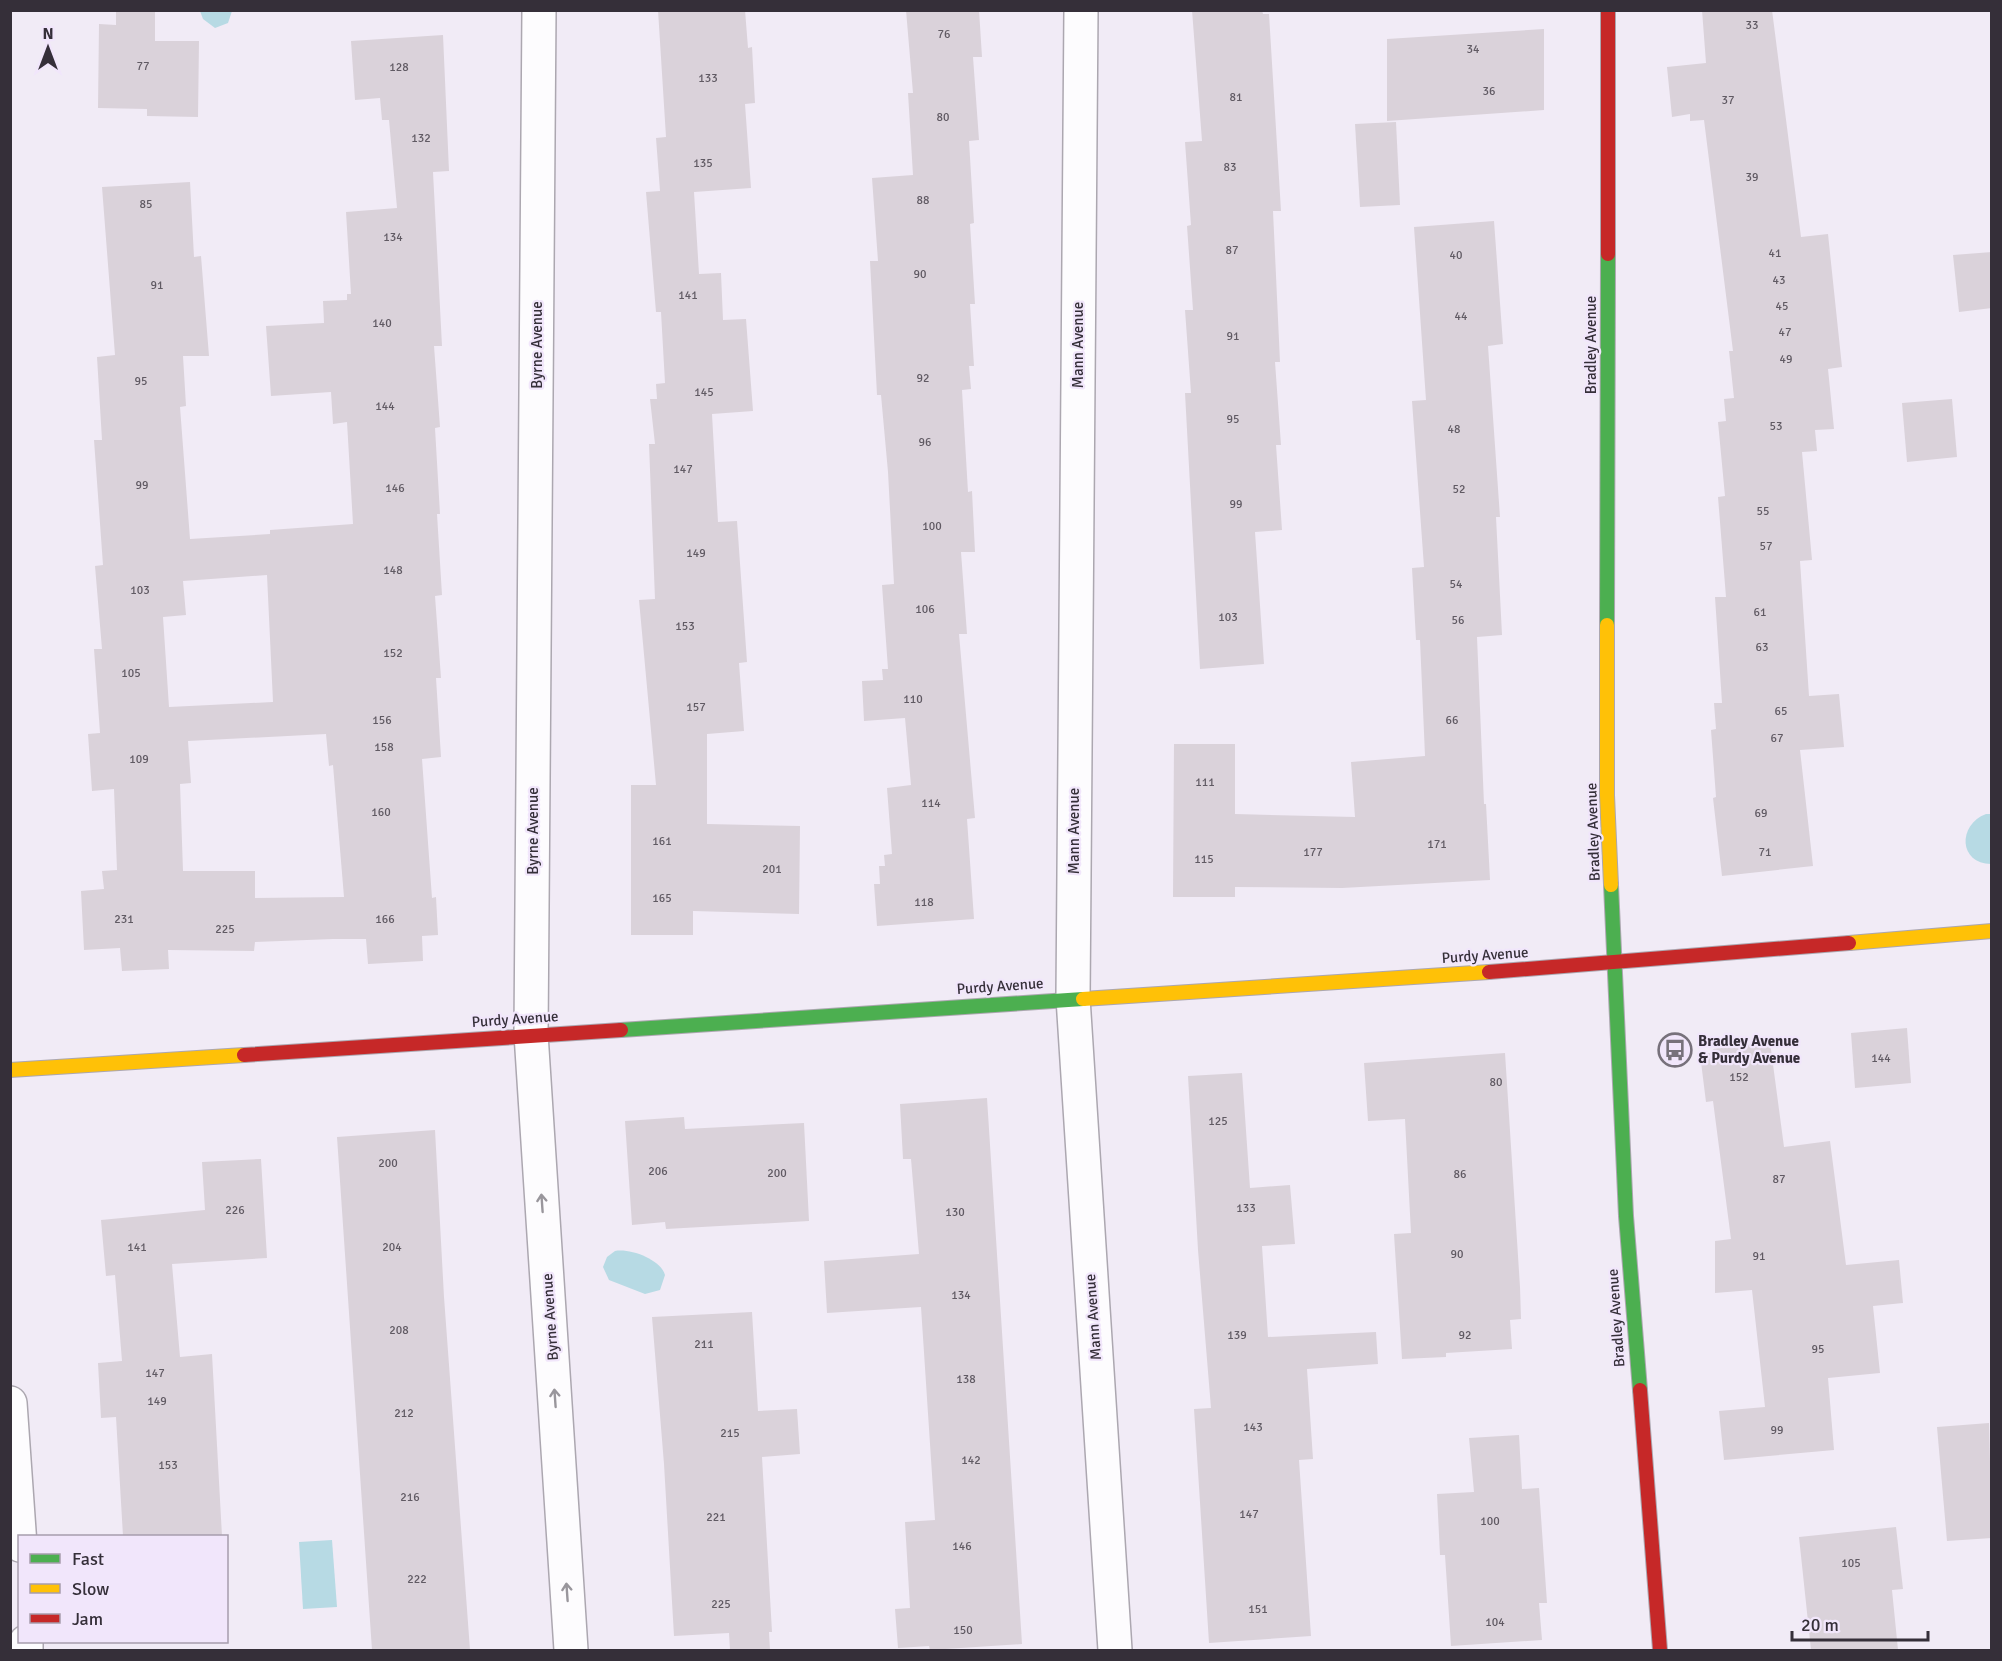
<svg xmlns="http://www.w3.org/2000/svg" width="2002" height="1661" viewBox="0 0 2002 1661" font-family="Signika,sans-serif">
	<rect width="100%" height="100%" fill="#f1ebf6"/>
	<g fill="#b7dae4">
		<polygon points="200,11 232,11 228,23 215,28 203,19"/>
		<path d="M 1986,814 L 1992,814 L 1991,864 C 1959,864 1957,825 1986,814 Z"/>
		<path d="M 615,1251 C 631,1248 661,1260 665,1275 L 660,1290 L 645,1294 L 609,1280 L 603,1267 L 607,1257 Z"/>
		<polygon points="332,1540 337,1607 303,1609 299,1542"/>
	</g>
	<g fill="#dad2da" fill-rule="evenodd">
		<polygon points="116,10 155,10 155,41 199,41 198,117 147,116 147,109 98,108 99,24 116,25"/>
		<polygon points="658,10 745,10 748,48 752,47 755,103 745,104 751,188 694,192 699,274 721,273 723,320 746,319 753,411 712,414 718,522 737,521 747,662 739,663 744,731 707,734 707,824 800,826 799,914 693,911 693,935 631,935 631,785 656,785 639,600 655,599 649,444 655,444 650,399 657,399 656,384 665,383 661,312 656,312 646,192 660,191 656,138 666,137"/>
		<polygon points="906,10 979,10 982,57 973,57 979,140 969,141 974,223 970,224 975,304 970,304 974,366 969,366 971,389 962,390 968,492 972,491 975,552 961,552 967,634 959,634 975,818 967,819 974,919 877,926 874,884 880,884 879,866 885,866 884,855 892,854 887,788 911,785 905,718 864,721 862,681 883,680 882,669 888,669 882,585 894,584 888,472 881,395 877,395 870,261 878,261 872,178 913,175 908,93 913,93"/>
		<polygon points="1192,10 1262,10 1263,14 1269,14 1281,211 1273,211 1280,362 1275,362 1281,445 1276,445 1282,530 1255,532 1264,664 1200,669 1185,393 1191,393 1185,310 1193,310 1187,226 1191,225 1185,142 1202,141"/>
		<polygon points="1702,10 1772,10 1801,237 1828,234 1842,367 1828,369 1834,429 1815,430 1817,451 1802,452 1812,560 1800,561 1809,696 1839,694 1844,747 1800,750 1813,866 1722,876 1713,798 1716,797 1711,730 1716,729 1714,703 1722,703 1715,597 1726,597 1718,497 1725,496 1718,422 1726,421 1724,399 1734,398 1729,351 1733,351 1704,120 1690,121 1690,114 1672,117 1667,67 1706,63"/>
		<polygon points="1544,29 1544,110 1387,121 1387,39"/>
		<path d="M 443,35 L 449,171 L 433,172 L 442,346 L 434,346 L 440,427 L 435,428 L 440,514 L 437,514 L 442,595 L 435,596 L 441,678 L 436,678 L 441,757 L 422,759 L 432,898 L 436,897 L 438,935 L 422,936 L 423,961 L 368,964 L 366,939 L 333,939 L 255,942 L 254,951 L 168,950 L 169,969 L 122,971 L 120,948 L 84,950 L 81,891 L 104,889 L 102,871 L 117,870 L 114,789 L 92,791 L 88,734 L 100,733 L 94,649 L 102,649 L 95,566 L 103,565 L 94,440 L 102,440 L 97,357 L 115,355 L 102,187 L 190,182 L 194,257 L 201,256 L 209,356 L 183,356 L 186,406 L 180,407 L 190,539 L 270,534 L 270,530 L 353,524 L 347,422 L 333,424 L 331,392 L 271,396 L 266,326 L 324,323 L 323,301 L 347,300 L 347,294 L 351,294 L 346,212 L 397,208 L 389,120 L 382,120 L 380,98 L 355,100 L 351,41 ZM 267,575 L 273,702 L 169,707 L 163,617 L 186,615 L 183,581 ZM 326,734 L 329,766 L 333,765 L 344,897 L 255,898 L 255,871 L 183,871 L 180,784 L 191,783 L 188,741 Z"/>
		<polygon points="1396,122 1400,205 1360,207 1355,124"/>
		<polygon points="1494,221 1503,344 1488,346 1500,517 1496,517 1502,635 1477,637 1484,804 1486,804 1490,880 1342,888 1235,887 1235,897 1173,897 1174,744 1235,744 1235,814 1355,817 1351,762 1425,756 1420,640 1416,640 1412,568 1424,567 1412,401 1426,400 1414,227"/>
		<polygon points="1992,252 1992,308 1959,312 1953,255"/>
		<polygon points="1952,399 1957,457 1907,462 1902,403"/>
		<polygon points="1907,1028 1911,1083 1855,1088 1851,1033"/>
		<polygon points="1770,1042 1784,1147 1830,1141 1846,1265 1899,1260 1903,1303 1873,1306 1880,1373 1828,1378 1834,1450 1724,1460 1719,1411 1765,1407 1752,1290 1715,1293 1715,1241 1731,1239 1713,1101 1706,1102 1700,1054 1714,1053 1713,1049"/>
		<polygon points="1505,1053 1520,1287 1521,1319 1510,1320 1512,1349 1446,1353 1446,1357 1402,1359 1394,1234 1411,1233 1405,1119 1368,1121 1364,1063"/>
		<polygon points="1242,1073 1250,1188 1290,1185 1295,1244 1262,1246 1268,1337 1376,1332 1378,1364 1307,1369 1313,1459 1299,1460 1311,1636 1209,1643 1194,1409 1211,1408 1198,1250 1188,1076"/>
		<polygon points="987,1098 1022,1644 930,1650 929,1646 898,1648 895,1609 910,1608 905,1522 935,1520 921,1307 827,1313 824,1261 919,1254 911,1159 903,1159 900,1104"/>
		<polygon points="684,1117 685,1129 804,1123 809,1221 666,1229 665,1222 632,1225 625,1121"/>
		<polygon points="435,1130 444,1297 470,1650 372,1650 337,1137"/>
		<polygon points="261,1159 267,1258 172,1264 180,1357 212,1354 222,1536 123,1536 116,1417 101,1418 98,1363 122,1361 115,1275 106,1276 101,1220 205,1210 202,1162"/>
		<polygon points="752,1312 758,1411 797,1409 800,1454 762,1457 772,1632 769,1632 770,1650 730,1650 729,1633 674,1636 664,1464 652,1317"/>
		<polygon points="1989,1423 1992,1538 1947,1541 1937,1427"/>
		<polygon points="1519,1435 1522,1489 1539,1488 1547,1603 1539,1603 1542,1640 1451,1646 1445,1555 1440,1555 1437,1494 1474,1492 1469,1438"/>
		<polygon points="1896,1527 1903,1589 1892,1590 1898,1650 1811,1650 1799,1537"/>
	</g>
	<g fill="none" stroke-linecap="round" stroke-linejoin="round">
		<defs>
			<g id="street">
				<polyline points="539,10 531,1034 571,1650"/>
				<polyline points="1081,10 1073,998 1115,1650"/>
				<polyline points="10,1403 20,1545"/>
				<polyline points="26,1642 26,1650"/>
			</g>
			<g id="fast">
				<polyline points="1607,625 1608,254"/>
				<polyline points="1611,885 1626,1216 1640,1390"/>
				<polyline points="621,1030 1083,999"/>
			</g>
			<g id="slow">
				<polyline points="1607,625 1607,795 1611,885"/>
				<polyline points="1849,943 1992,931"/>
				<polyline points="1083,999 1489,972"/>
				<polyline points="10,1070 244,1055"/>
			</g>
			<g id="jam">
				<polyline points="1608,254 1608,10"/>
				<polyline points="1489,972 1849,943"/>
				<polyline points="244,1055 621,1030"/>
				<polyline points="1640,1390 1660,1650"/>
			</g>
		</defs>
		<use href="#street" stroke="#aca7b0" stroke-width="36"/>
		<use href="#fast" stroke="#aca7b0" stroke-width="16"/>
		<use href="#slow" stroke="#aca7b0" stroke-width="16"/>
		<use href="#jam" stroke="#aca7b0" stroke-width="16"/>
		<use href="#street" stroke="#fdfcfe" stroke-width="33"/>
		<use href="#fast" stroke="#4caf50" stroke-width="14"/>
		<use href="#slow" stroke="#ffc107" stroke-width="14"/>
		<use href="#jam" stroke="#c62828" stroke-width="14"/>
	</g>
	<defs><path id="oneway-shaft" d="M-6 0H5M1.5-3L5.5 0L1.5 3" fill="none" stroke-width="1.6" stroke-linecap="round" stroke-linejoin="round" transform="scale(1.5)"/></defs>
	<g stroke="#99969c">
		<use href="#oneway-shaft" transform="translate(542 1203) rotate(-94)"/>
		<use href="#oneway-shaft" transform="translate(555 1398) rotate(-94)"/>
		<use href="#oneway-shaft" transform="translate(567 1592) rotate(-94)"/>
	</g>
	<defs>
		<symbol id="bus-ring" viewBox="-11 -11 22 22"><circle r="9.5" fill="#f1e6fb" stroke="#77717b" stroke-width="1.5"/><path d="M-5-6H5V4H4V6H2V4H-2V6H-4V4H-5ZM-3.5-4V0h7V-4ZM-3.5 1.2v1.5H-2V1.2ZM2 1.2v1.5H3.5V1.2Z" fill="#77717b"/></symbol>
	</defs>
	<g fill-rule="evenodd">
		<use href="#bus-ring" x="1656" y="1031" width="38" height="38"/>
	</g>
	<g text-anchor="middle" stroke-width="4.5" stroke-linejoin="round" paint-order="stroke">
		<g font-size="12" fill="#605a63">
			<text x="1752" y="29">33</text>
			<text x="944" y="38">76</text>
			<text x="1473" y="53">34</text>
			<text x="143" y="70">77</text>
			<text x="399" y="71">128</text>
			<text x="708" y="82">133</text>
			<text x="1489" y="95">36</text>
			<text x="1236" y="101">81</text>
			<text x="1728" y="104">37</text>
			<text x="943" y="121">80</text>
			<text x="421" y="142">132</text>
			<text x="703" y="167">135</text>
			<text x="1230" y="171">83</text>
			<text x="1752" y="181">39</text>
			<text x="923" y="204">88</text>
			<text x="146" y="208">85</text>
			<text x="393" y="241">134</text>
			<text x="1232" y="254">87</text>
			<text x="1775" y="257">41</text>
			<text x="1456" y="259">40</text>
			<text x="920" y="278">90</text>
			<text x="1779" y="284">43</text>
			<text x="157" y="289">91</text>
			<text x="688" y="299">141</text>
			<text x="1782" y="310">45</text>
			<text x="1461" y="320">44</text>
			<text x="382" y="327">140</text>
			<text x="1785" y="336">47</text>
			<text x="1233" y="340">91</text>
			<text x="1786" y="363">49</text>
			<text x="923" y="382">92</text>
			<text x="141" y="385">95</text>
			<text x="704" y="396">145</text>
			<text x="385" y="410">144</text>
			<text x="1233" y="423">95</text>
			<text x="1776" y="430">53</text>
			<text x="1454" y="433">48</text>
			<text x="925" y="446">96</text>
			<text x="683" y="473">147</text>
			<text x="142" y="489">99</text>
			<text x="395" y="492">146</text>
			<text x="1459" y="493">52</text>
			<text x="1236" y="508">99</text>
			<text x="1763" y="515">55</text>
			<text x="932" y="530">100</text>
			<text x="1766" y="550">57</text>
			<text x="696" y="557">149</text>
			<text x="393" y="574">148</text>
			<text x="1456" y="588">54</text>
			<text x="140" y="594">103</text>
			<text x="925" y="613">106</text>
			<text x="1760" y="616">61</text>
			<text x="1228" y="621">103</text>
			<text x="1458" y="624">56</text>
			<text x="685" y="630">153</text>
			<text x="1762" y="651">63</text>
			<text x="393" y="657">152</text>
			<text x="131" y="677">105</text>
			<text x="913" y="703">110</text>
			<text x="696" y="711">157</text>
			<text x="1781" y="715">65</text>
			<text x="382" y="724">156</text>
			<text x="1452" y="724">66</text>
			<text x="1777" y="742">67</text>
			<text x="384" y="751">158</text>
			<text x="139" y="763">109</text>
			<text x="1205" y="786">111</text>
			<text x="931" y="807">114</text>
			<text x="381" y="816">160</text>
			<text x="1761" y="817">69</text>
			<text x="662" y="845">161</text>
			<text x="1437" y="848">171</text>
			<text x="1313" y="856">177</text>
			<text x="1765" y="856">71</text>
			<text x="1204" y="863">115</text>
			<text x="772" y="873">201</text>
			<text x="662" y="902">165</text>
			<text x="924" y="906">118</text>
			<text x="124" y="923">231</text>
			<text x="385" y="923">166</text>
			<text x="225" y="933">225</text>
			<text x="1881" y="1062">144</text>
			<text x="1739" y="1081">152</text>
			<text x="1496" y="1086">80</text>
			<text x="1218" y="1125">125</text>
			<text x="388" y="1167">200</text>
			<text x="658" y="1175">206</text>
			<text x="777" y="1177">200</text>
			<text x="1460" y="1178">86</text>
			<text x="1779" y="1183">87</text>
			<text x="1246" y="1212">133</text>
			<text x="235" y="1214">226</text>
			<text x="955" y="1216">130</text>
			<text x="137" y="1251">141</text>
			<text x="392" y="1251">204</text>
			<text x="1457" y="1258">90</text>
			<text x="1759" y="1260">91</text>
			<text x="961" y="1299">134</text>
			<text x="399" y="1334">208</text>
			<text x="1237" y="1339">139</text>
			<text x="1465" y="1339">92</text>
			<text x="704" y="1348">211</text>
			<text x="1818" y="1353">95</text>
			<text x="155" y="1377">147</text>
			<text x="966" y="1383">138</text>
			<text x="157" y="1405">149</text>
			<text x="404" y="1417">212</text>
			<text x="1253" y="1431">143</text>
			<text x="1777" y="1434">99</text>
			<text x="730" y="1437">215</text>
			<text x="971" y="1464">142</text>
			<text x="168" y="1469">153</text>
			<text x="410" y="1501">216</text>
			<text x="1249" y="1518">147</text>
			<text x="716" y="1521">221</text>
			<text x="1490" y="1525">100</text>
			<text x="962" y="1550">146</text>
			<text x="1851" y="1567">105</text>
			<text x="417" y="1583">222</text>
			<text x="721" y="1608">225</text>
			<text x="1258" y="1613">151</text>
			<text x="1495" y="1626">104</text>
			<text x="963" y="1634">150</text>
		</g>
		<g font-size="15" fill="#352f39" stroke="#f1e6fb">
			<text transform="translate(537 345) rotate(-90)" y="5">Byrne Avenue</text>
			<text transform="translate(1078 345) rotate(-90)" y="5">Mann Avenue</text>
			<text transform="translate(1591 345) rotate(-90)" y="5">Bradley Avenue</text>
			<text transform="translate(533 831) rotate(-90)" y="5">Byrne Avenue</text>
			<text transform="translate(1074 831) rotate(-90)" y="5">Mann Avenue</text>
			<text transform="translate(1593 832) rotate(-92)" y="5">Bradley Avenue</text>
			<text transform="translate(1485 955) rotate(-4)" y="5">Purdy Avenue</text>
			<text transform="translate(1000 986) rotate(-4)" y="5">Purdy Avenue</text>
			<text transform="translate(515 1019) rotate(-4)" y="5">Purdy Avenue</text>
			<text transform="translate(550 1317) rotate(-94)" y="5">Byrne Avenue</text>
			<text transform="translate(1093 1317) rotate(-94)" y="5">Mann Avenue</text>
			<text transform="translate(1616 1318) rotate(-94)" y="5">Bradley Avenue</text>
		</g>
		<g font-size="15" font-weight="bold" fill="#352f39" stroke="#f1e6fb" text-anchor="start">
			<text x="1698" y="1046">Bradley Avenue<tspan x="1698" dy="17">&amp; Purdy Avenue</tspan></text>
		</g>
	</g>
	<rect width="2002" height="1661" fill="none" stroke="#352f39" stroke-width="24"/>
	<rect x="18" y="1535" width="210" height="108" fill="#f1e6fb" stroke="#a69dad" stroke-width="1.5"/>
	<rect x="30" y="1554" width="30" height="9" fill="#4caf50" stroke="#a69dad" stroke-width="1.5"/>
	<text x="72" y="1565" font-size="18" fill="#352f39">Fast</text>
	<rect x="30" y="1584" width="30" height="9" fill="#ffc107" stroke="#a69dad" stroke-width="1.5"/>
	<text x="72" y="1595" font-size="18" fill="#352f39">Slow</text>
	<rect x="30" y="1614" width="30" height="9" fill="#c62828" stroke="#a69dad" stroke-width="1.5"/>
	<text x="72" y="1625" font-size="18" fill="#352f39">Jam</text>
	<g transform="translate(48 48)" stroke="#f1e6fb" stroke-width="4.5" paint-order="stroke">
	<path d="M0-4.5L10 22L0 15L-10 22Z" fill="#352f39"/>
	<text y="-9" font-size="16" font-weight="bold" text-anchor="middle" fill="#352f39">N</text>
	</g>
	<path d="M1792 1631v9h136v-9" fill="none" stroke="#352f39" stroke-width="3"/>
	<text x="1801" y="1631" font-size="18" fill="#352f39" stroke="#f1e6fb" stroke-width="4.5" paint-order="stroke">20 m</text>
</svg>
